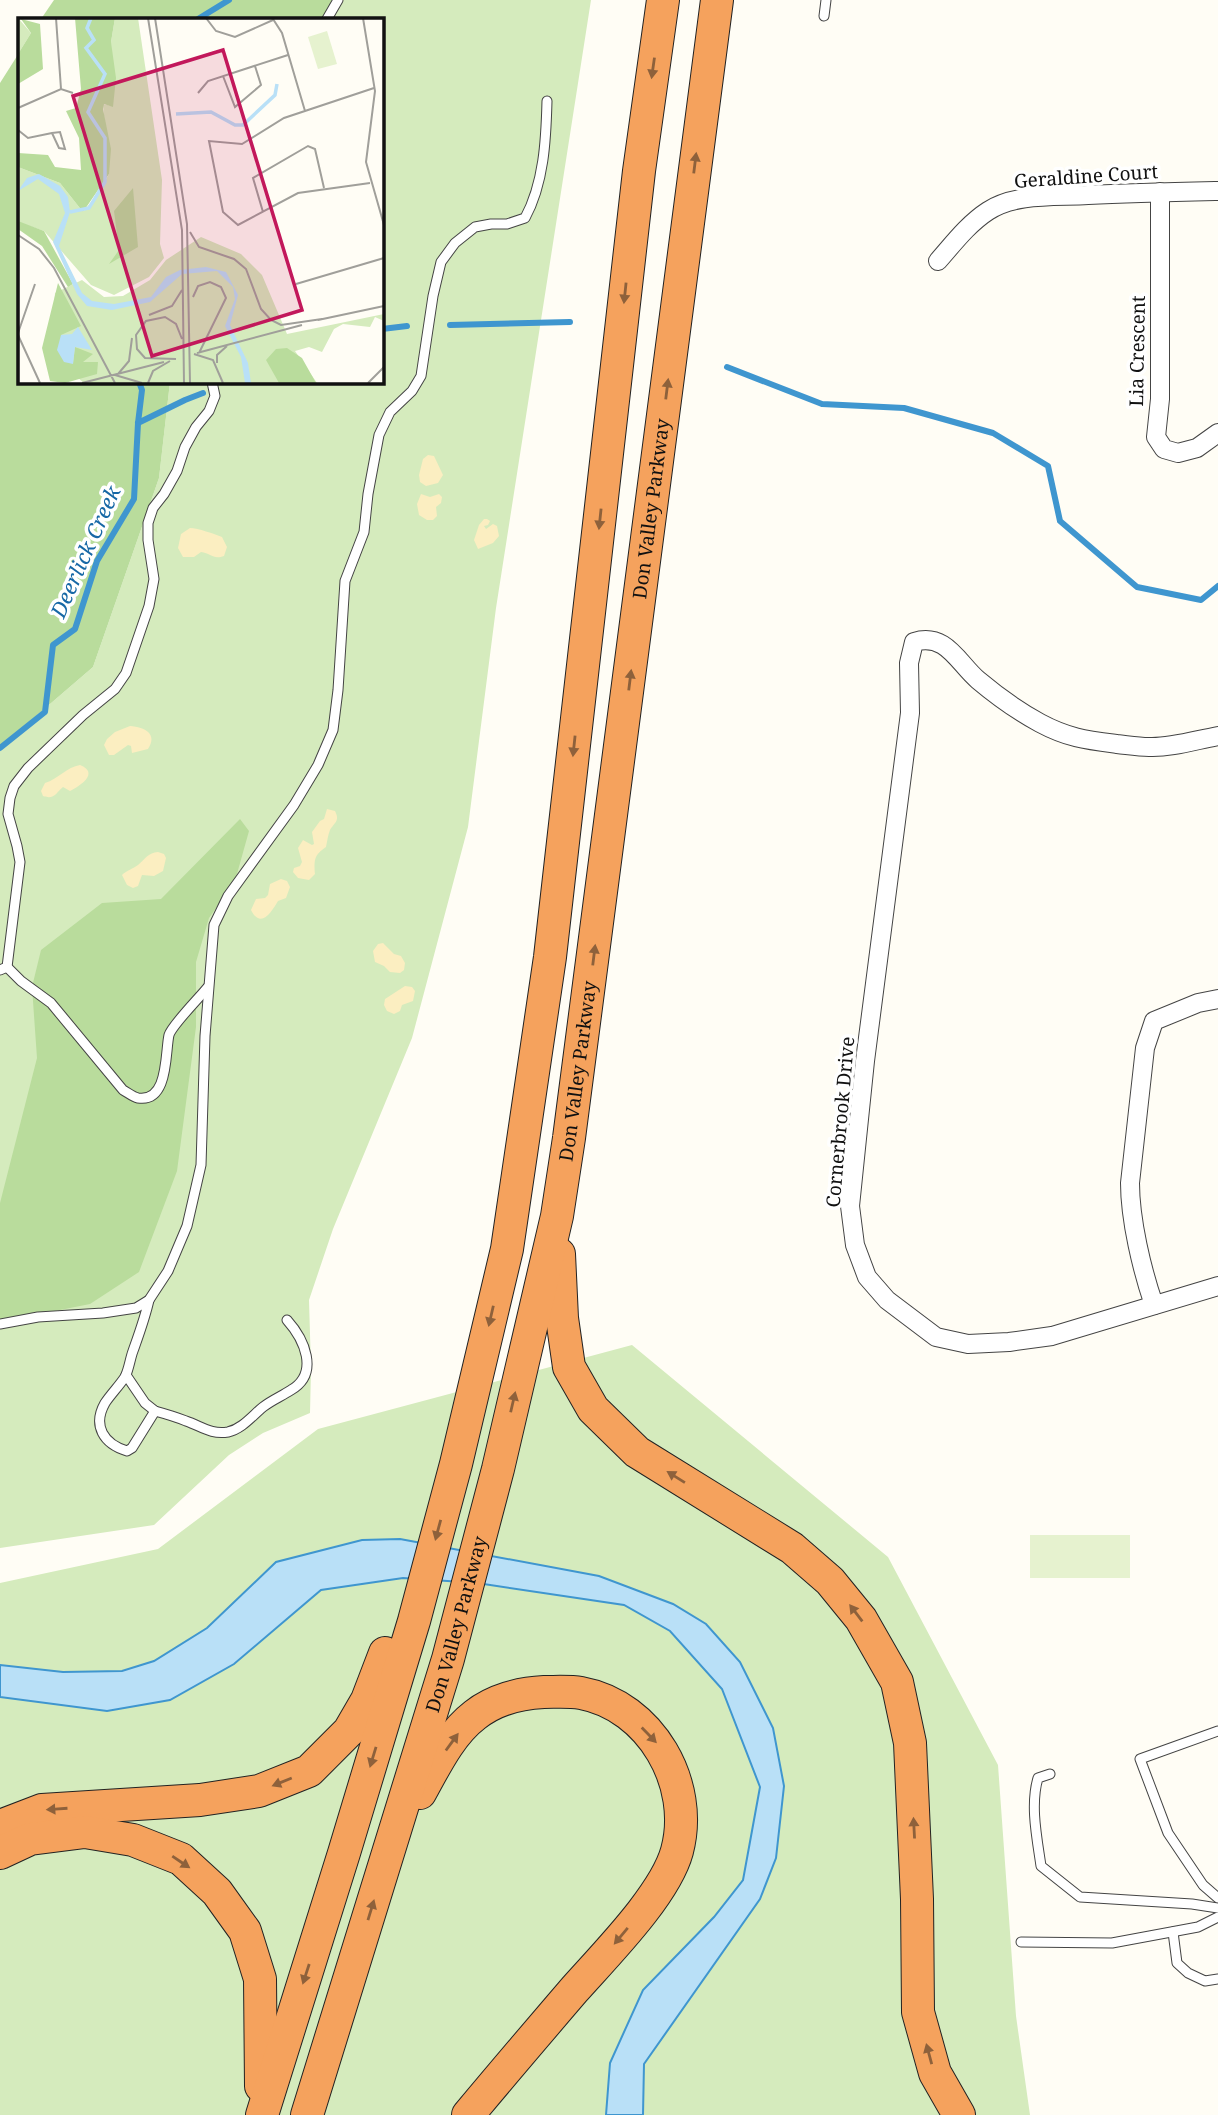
<svg xmlns="http://www.w3.org/2000/svg" width="1218" height="2115" viewBox="0 0 1218 2115" font-family="'Noto Serif',serif">
	<rect width="100%" height="100%" fill="#fffdf5"/>
	<g fill="#d5ebbd">
		<polygon points="337,0 591,0 496,608 468,827 412,1038 333,1229 309,1300 311,1368 310,1413 263,1433 229,1455 154,1525 0,1548 0,747 93,667 159,478 170,382 382,382 382,19 326,19"/>
		<polygon points="632,1345 888,1557 998,1765 1016,2016 1030,2115 0,2115 0,1583 158,1549 318,1429"/>
	</g>
	<g fill="#b9dc9c">
		<polygon points="54,0 337,0 326,19 41,19"/>
		<polygon points="19,53 19,382 170,382 159,478 93,667 0,747 0,83"/>
		<polygon points="240,819 249,831 235,881 209,918 196,962 196,1027 177,1171 139,1272 90,1304 0,1322 0,1203 37,1058 32,987 41,950 102,903 161,899"/>
	</g>
	<g fill="#fbeec1">
		<polygon points="428,455 434,456 443,475 438,483 426,486 420,482 419,475 423,459"/>
		<polygon points="421,494 430,497 439,494 442,497 441,503 436,507 437,516 433,520 427,520 419,515 417,504"/>
		<polygon points="484,519 487,519 490,521 488,525 484,526 486,529 493,524 497,526 499,536 493,543 478,549 474,540 479,525"/>
		<path d="M 190,528 C 198,528 214,534 222,537 L 227,547 L 224,556 C 213,560 211,553 201,552 L 194,557 L 183,557 L 178,548 L 181,534 Z"/>
		<path d="M 130,726 C 145,727 158,734 148,749 L 132,753 L 131,746 L 128,745 L 114,755 L 109,755 L 104,745 L 107,739 L 115,732 Z"/>
		<path d="M 80,765 C 100,773 80,786 70,791 L 63,787 C 56,793 54,800 43,796 L 41,791 L 45,783 C 58,779 67,767 80,765 Z"/>
		<path d="M 327,809 L 335,811 C 340,821 335,822 330,830 C 328,835 327,842 326,847 C 314,855 314,860 315,874 L 309,880 L 298,878 L 293,872 L 294,868 L 300,866 L 302,862 L 298,848 L 303,840 L 312,845 L 314,844 L 312,832 L 320,821 L 324,819 Z"/>
		<path d="M 158,852 L 164,854 L 166,858 L 163,871 L 154,876 L 142,875 L 138,886 L 133,888 L 127,885 L 122,875 C 127,870 133,869 138,865 C 146,858 148,853 158,852 Z"/>
		<path d="M 281,879 L 287,881 L 290,887 L 286,898 L 278,901 C 272,911 261,930 251,910 L 256,899 L 265,898 L 268,895 L 270,884 Z"/>
		<polygon points="383,943 394,954 401,956 405,963 404,970 400,973 390,972 384,966 375,962 373,951 378,944"/>
		<polygon points="405,986 412,987 415,991 413,1001 402,1005 400,1011 394,1014 387,1011 384,1005 385,999"/>
	</g>
	<rect fill="#e6f2cf" x="1030" y="1535" width="100" height="43"/>
	<polygon fill="#b9e0f7" stroke="#3f96cf" stroke-width="2" points="400,1539 599,1576 673,1604 706,1624 740,1662 773,1728 784,1786 776,1858 760,1899 644,2064 643,2115 606,2115 610,2063 643,1990 714,1917 743,1880 760,1787 722,1689 670,1631 624,1605 477,1583 403,1578 321,1590 234,1664 170,1700 107,1711 0,1697 0,1665 63,1672 122,1671 154,1661 207,1628 276,1562 362,1540"/>
	<g fill="none" stroke-linecap="round" stroke-linejoin="round">
		<g stroke="#3f96cf" stroke-width="6">
			<polyline points="198,19 229,0"/>
			<polyline points="450,325 570,322"/>
			<polyline points="382,329 407,326"/>
			<polyline points="727,367 822,404 904,408 993,433 1048,466 1060,521 1137,587 1201,600 1218,586"/>
			<polyline points="138,423 185,400 203,393"/>
			<polyline points="0,748 45,712 53,645 75,629 97,561 134,499 138,423 142,390 139,382"/>
		</g>
		<defs>
			<g id="service">
				<polyline points="824,16 826,0"/>
				<polyline points="327,19 338,0"/>
				<path d="M 7,967 L 21,981 L 51,1003 L 123,1090 C 127,1092 133,1097 138,1098 C 169,1103 165,1052 169,1035 C 172,1025 200,997 208,987"/>
				<polyline points="0,970 7,967 20,862 17,846 8,814 10,798 14,786 28,768 83,715 115,689 126,673 149,606 154,579 148,540 148,523 153,508 164,494 177,471 185,447 196,427 209,411 215,396 212,382"/>
				<path d="M 149,1300 C 145,1318 139,1334 133,1351 C 130,1359 129,1369 125,1377 C 119,1386 111,1394 105,1403 C 92,1426 104,1444 127,1451 L 132,1448 L 155,1411 C 166,1414 176,1417 186,1421 C 201,1426 211,1435 228,1432 C 242,1429 252,1416 263,1407 C 272,1400 282,1396 291,1390 C 320,1373 304,1339 287,1320"/>
				<path d="M 0,1324 L 38,1317 L 103,1313 L 136,1308 L 149,1300 L 168,1271 L 187,1226 L 201,1165 L 205,1036 L 214,925 L 228,896 L 294,805 L 318,765 L 333,730 L 338,690 L 345,581 L 364,532 L 368,494 L 379,435 L 390,412 L 412,391 L 421,376 L 433,296 L 441,262 L 455,243 L 475,227 L 491,224 L 507,224 L 525,218 C 544,183 546,140 547,101"/>
				<polyline points="126,1375 145,1403 155,1411"/>
				<polyline points="1218,1731 1140,1759 1168,1833 1203,1885 1218,1898"/>
				<path d="M 1050,1774 L 1038,1778 C 1030,1805 1037,1838 1041,1866 L 1080,1897 L 1192,1904 L 1218,1908"/>
				<polyline points="1173,1932 1177,1963 1188,1973 1205,1981 1218,1979"/>
				<polyline points="1021,1942 1112,1943 1198,1927 1218,1917"/>
			</g>
			<g id="minor">
				<polyline points="1160,192 1160,399 1156,437 1164,449 1178,453 1197,448 1218,433"/>
				<path d="M 938,261 C 953,244 968,224 988,211 C 1015,193 1056,197 1088,195 C 1131,193 1175,192 1218,191"/>
				<path d="M 1218,736 C 1196,740 1171,748 1149,747 C 1138,747 1127,745 1117,744 C 1086,740 1068,738 1040,723 C 1018,711 997,696 978,680 C 958,663 946,632 914,642 L 909,663 L 910,713 L 865,1061 L 850,1206 L 855,1245 L 867,1277 L 887,1300 L 936,1337 L 968,1344 L 1009,1342 L 1052,1336 L 1218,1286"/>
				<path d="M 1154,1305 C 1142,1270 1130,1220 1130,1183 L 1145,1048 L 1154,1021 L 1198,1003 L 1218,999"/>
			</g>
			<g id="motorway">
				<polyline points="559,1254 562,1318 569,1367 593,1409 637,1452 792,1548 830,1581 861,1619 897,1682 910,1743 917,1899 918,2012 935,2073 959,2115"/>
				<path d="M 420,1793 C 435,1766 450,1734 475,1715 C 494,1700 520,1693 544,1692 C 556,1692 569,1691 581,1693 C 651,1706 695,1784 677,1851 C 665,1895 605,1955 574,1990 C 538,2032 503,2073 468,2115"/>
				<polyline points="0,1826 42,1810 200,1800 259,1791 309,1771 349,1731 367,1700 385,1653"/>
				<polyline points="0,1853 30,1839 85,1832 133,1840 181,1859 217,1892 245,1931 260,1979 261,2086"/>
				<polyline points="262,2115 344,1853 414,1621 456,1464 507,1249 550,957 639,171 663,0"/>
				<path id="s1" d="M 307,2115 L 448,1659 L 498,1469 L 557,1216 L 569,1138 L 717,0"/>
			</g>
		</defs>
		<use href="#service" stroke="#444" stroke-width="11"/>
		<use href="#minor" stroke="#444" stroke-width="20"/>
		<use href="#motorway" stroke="#222" stroke-width="34"/>
		<use href="#service" stroke="#fff" stroke-width="9"/>
		<use href="#minor" stroke="#fff" stroke-width="18"/>
		<use href="#motorway" stroke="#f5a25d" stroke-width="32"/>
	</g>
	<defs><path id="oneway-solid" d="M-6-.8H1V-3.2L6.5 0L1 3.2V.8H-6Z" transform="scale(1.75)"/></defs>
	<g fill="#8e613b">
		<use href="#oneway-solid" transform="translate(653 68) rotate(98)"/>
		<use href="#oneway-solid" transform="translate(695 163) rotate(-83)"/>
		<use href="#oneway-solid" transform="translate(625 293) rotate(96)"/>
		<use href="#oneway-solid" transform="translate(667 389) rotate(-83)"/>
		<use href="#oneway-solid" transform="translate(600 519) rotate(96)"/>
		<use href="#oneway-solid" transform="translate(630 680) rotate(-83)"/>
		<use href="#oneway-solid" transform="translate(574 746) rotate(96)"/>
		<use href="#oneway-solid" transform="translate(594 955) rotate(-83)"/>
		<use href="#oneway-solid" transform="translate(491 1316) rotate(103)"/>
		<use href="#oneway-solid" transform="translate(513 1402) rotate(-77)"/>
		<use href="#oneway-solid" transform="translate(676 1477) rotate(-148)"/>
		<use href="#oneway-solid" transform="translate(438 1530) rotate(105)"/>
		<use href="#oneway-solid" transform="translate(856 1613) rotate(-127)"/>
		<use href="#oneway-solid" transform="translate(649 1735) rotate(46)"/>
		<use href="#oneway-solid" transform="translate(452 1742) rotate(-54)"/>
		<use href="#oneway-solid" transform="translate(373 1757) rotate(107)"/>
		<use href="#oneway-solid" transform="translate(282 1782) rotate(158)"/>
		<use href="#oneway-solid" transform="translate(57 1809) rotate(176)"/>
		<use href="#oneway-solid" transform="translate(914 1828) rotate(-93)"/>
		<use href="#oneway-solid" transform="translate(181 1862) rotate(34)"/>
		<use href="#oneway-solid" transform="translate(371 1910) rotate(-73)"/>
		<use href="#oneway-solid" transform="translate(621 1936) rotate(130)"/>
		<use href="#oneway-solid" transform="translate(306 1974) rotate(108)"/>
		<use href="#oneway-solid" transform="translate(929 2054) rotate(-105)"/>
	</g>
	<g text-anchor="middle" stroke-width="7" stroke-linejoin="round" paint-order="stroke">
		<g font-size="19" fill="#111" stroke="#fff">
			<text transform="translate(1086 176) rotate(-4)" y="7">Geraldine Court</text>
			<text transform="translate(1137 351) rotate(-89)" y="7">Lia Crescent</text>
			<text dy="7" stroke="none"><textPath href="#s1" startOffset="1647">Don Valley Parkway</textPath></text>
			<text dy="7" stroke="none"><textPath href="#s1" startOffset="1080">Don Valley Parkway</textPath></text>
			<text transform="translate(840 1122) rotate(-85)" y="7">Cornerbrook Drive</text>
			<text dy="7" stroke="none"><textPath href="#s1" startOffset="513">Don Valley Parkway</textPath></text>
		</g>
		<g font-size="21" font-style="italic" fill="#1768a6" stroke="#fff">
			<text transform="translate(86 552) rotate(-66)" y="7">Deerlick Creek</text>
		</g>
	</g>
	<g transform="translate(18 18)">
		<rect width="366" height="366" fill="#fffdf5"/>
		<path d="M 0,0 L 13,15 L 0,36 ZM 97,0 L 120,0 L 144,162 L 142,226 L 146,240 L 131,259 L 96,277 L 73,267 L 26,213 L 0,204 L 0,149 L 42,165 L 65,194 L 78,178 L 91,156 L 85,86 L 94,88 L 93,24 ZM 183,219 L 223,236 L 244,257 L 269,316 L 366,296 L 366,303 L 357,299 L 352,309 L 325,306 L 316,311 L 304,334 L 291,329 L 277,333 L 299,365 L 66,365 L 33,337 L 37,275 L 64,262 L 86,279 L 105,278 L 132,262 L 148,242 Z" fill="#d5ebbd"/>
		<path d="M 57,0 L 97,0 L 93,24 L 98,60 L 95,89 L 86,86 L 85,91 L 93,131 L 91,156 L 65,194 L 42,165 L 0,149 L 0,135 L 30,137 L 37,149 L 63,152 L 61,120 L 48,93 L 58,90 L 63,71 ZM 3,1 L 22,6 L 25,51 L 0,66 L 0,36 L 13,15 ZM 115,170 L 120,229 L 91,246 L 101,232 L 96,193 ZM 0,203 L 26,213 L 55,266 L 50,269 L 24,228 L 0,211 ZM 40,265 L 63,308 L 43,317 L 55,345 L 57,329 L 75,336 L 65,344 L 80,344 L 79,356 L 47,365 L 32,363 L 24,330 ZM 269,330 L 284,340 L 298,365 L 261,365 L 248,342 L 258,331 Z" fill="#b9dc9c"/>
		<path d="M 309,13 L 319,46 L 300,51 L 290,19 Z" fill="#e6f2cf"/>
		<path d="M 21,156 L 42,168 L 50,179 L 52,194 L 41,228 L 64,275 L 74,283 L 96,286 L 133,279 L 148,259 L 162,252 L 188,249 L 208,254 L 220,277 L 212,307 L 230,345 L 233,365 L 227,365 L 223,339 L 207,308 L 217,281 L 215,269 L 199,253 L 164,256 L 132,284 L 94,292 L 69,288 L 59,276 L 35,224 L 47,195 L 41,176 L 20,161 L 0,173 L 9,160 ZM 60,309 L 74,332 L 57,329 L 55,346 L 46,344 L 39,332 L 43,317 L 54,316 Z" fill="#b9e0f7"/>
		<path fill="none" stroke="#b9e0f7" stroke-width="3.5" d="M 158,96 L 193,94 L 217,107 L 225,107 L 257,77 L 259,66M 52,194 L 71,190 L 87,164 L 87,120 L 70,94 L 87,56 L 68,30 L 76,22 L 69,10 L 73,0"/>
		<path fill="none" stroke="#a09f9a" stroke-width="2" d="M 38,0 L 43,71M 130,0 L 164,212 L 166,365M 137,0 L 169,206 L 172,365M 188,0 L 198,13 L 217,19 L 255,2M 345,0 L 357,73 L 348,144 L 366,207M 255,1 L 264,15 L 287,93M 205,58 L 217,89 L 243,67 L 237,48M 180,75 L 190,63 L 270,37M 0,90 L 43,71 L 55,75M 0,112 L 10,120 L 34,115 L 42,114 L 47,131 L 41,130 L 34,115M 352,165 L 280,175 L 220,207 L 205,194 L 191,123 L 224,126 L 266,100 L 356,70M 245,194 L 235,160 L 290,128 L 297,131 L 306,170M 172,214 L 181,229 L 216,241 L 228,251 L 243,291 L 253,302 L 263,307 L 304,301M 0,217 L 21,231 L 36,250 L 97,365M 278,266 L 366,240M 175,279 L 180,268 L 192,264 L 203,269 L 208,280 L 181,335M 131,297 L 154,288 L 164,272M 300,302 L 366,288M 0,315 L 17,266M 0,317 L 22,365M 179,335 L 284,307M 176,336 L 195,342 L 205,365M 158,341 L 127,340 L 119,331 L 118,317 L 128,303 L 147,299 L 158,306 L 164,321M 199,345 L 199,337 L 209,328M 100,356 L 111,343 L 114,320M 97,357 L 124,365M 64,365 L 146,344M 130,365 L 135,353 L 152,343M 350,365 L 366,349"/>
		<path fill="#c2185b" fill-opacity="0.15" stroke="#c2185b" stroke-width="3.5" d="M 205,32 L 284,292 L 134,338 L 55,78 Z"/>
		<rect width="366" height="366" fill="none" stroke="#111" stroke-width="3.5"/>
	</g>
</svg>
